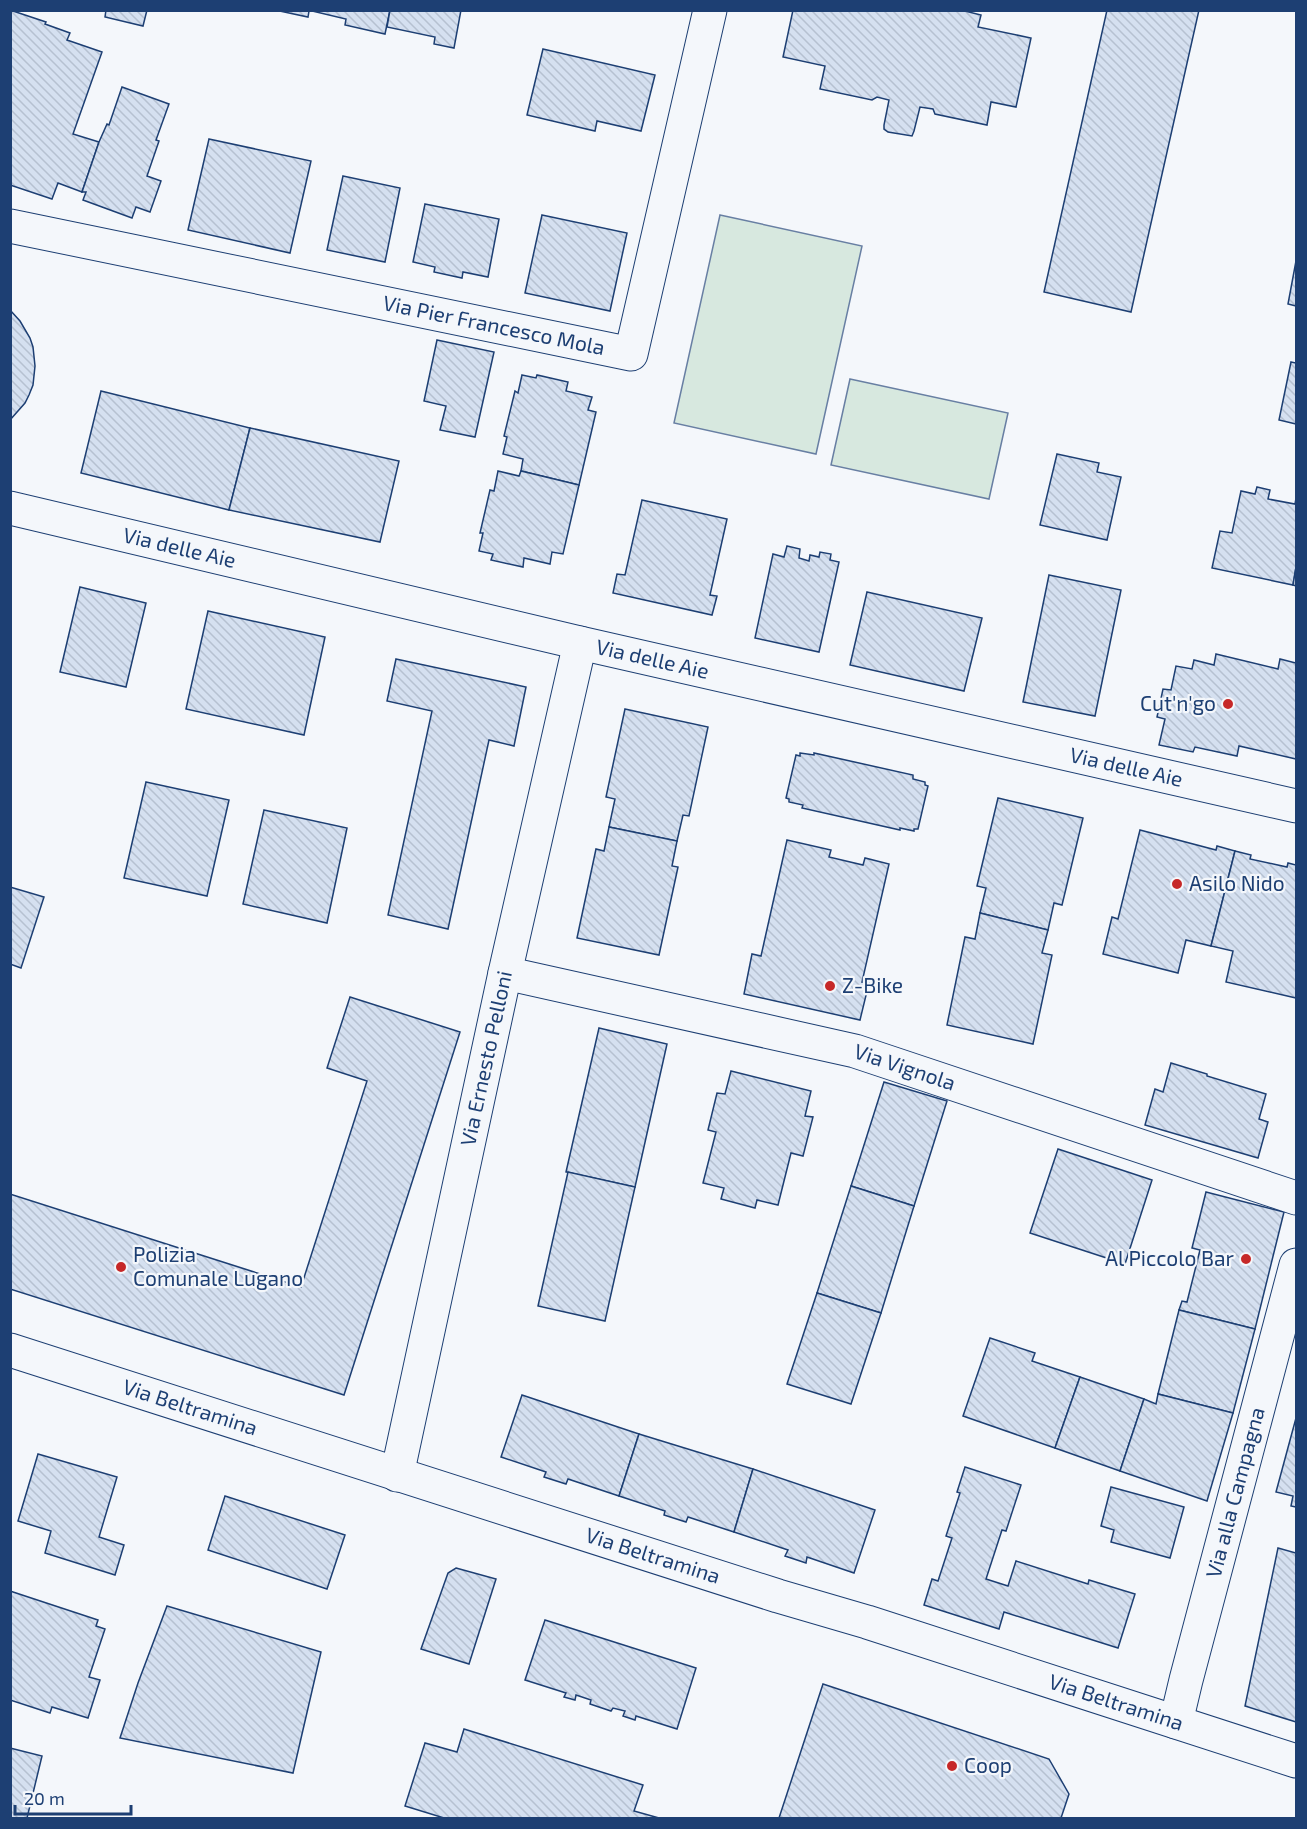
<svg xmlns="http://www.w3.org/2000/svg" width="1307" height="1829" viewBox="0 0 1307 1829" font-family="'Exo 2',sans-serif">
	<defs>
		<pattern id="building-back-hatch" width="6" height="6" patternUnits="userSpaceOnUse" patternTransform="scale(1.5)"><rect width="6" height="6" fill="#d5e0f0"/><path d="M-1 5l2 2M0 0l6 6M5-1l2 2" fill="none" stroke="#b6c1d1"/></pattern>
	</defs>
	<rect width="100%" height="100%" fill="#f4f7fb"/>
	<g fill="#d7e8df" stroke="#687fa3" stroke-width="1.5">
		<polygon points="720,215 862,246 816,454 674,423"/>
		<polygon points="850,379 1008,413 989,499 831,465"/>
	</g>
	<g fill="url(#building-back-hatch)" stroke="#1d3f73" stroke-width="1.5">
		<polygon points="10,10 46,22 45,24 70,33 67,40 102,52 73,134 99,142 82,192 58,183 52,199 10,185"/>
		<polygon points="106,10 147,10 143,26 105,17"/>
		<polygon points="275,10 308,10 309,11 308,17"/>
		<polygon points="308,10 390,10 385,34 345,25 346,19"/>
		<polygon points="390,10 461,10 454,48 434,44 435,37 387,27"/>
		<polygon points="793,10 961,10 981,15 978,27 1031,38 1016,107 991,102 987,125 935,114 933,109 920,107 914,131 912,136 888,132 884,129 884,125 889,100 877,97 872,100 820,89 825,66 783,57"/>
		<polygon points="1107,10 1199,10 1131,312 1044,292"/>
		<polygon points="543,49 655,75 641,131 597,121 595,131 527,115"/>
		<polygon points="122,87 169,104 156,140 159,141 147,176 161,181 150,212 136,207 132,218 83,200 86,192 82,192 99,142 107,124 109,125"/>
		<polygon points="209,139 311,161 290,253 188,230"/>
		<polygon points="343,176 400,188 385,262 327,250"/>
		<polygon points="425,204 499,219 488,277 463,272 462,278 434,272 435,267 413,262"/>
		<polygon points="542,215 627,233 610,311 525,293"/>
		<polygon points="1296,261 1296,306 1288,304"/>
		<polygon points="10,310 20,321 30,338 33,347 35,366 33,385 29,395 25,403 10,420"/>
		<polygon points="437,340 494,352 475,437 440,430 446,406 424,401"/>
		<polygon points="1291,362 1296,363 1296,424 1279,420"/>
		<polygon points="522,375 536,378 537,375 568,382 566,391 592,397 588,410 596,412 579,485 521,471 523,459 503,454 507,437 504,436 515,391 518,393"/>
		<polygon points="101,391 250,428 229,510 81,473"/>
		<polygon points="250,428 399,461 380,542 229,510"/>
		<polygon points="1057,454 1099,463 1097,472 1121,477 1107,540 1040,525"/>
		<polygon points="498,471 519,476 521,471 579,485 563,554 552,552 550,564 524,558 523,567 491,560 493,554 479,551 483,533 480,533 490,490 494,491"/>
		<polygon points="1257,487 1270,490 1268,499 1295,504 1296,498 1296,567 1293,585 1212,568 1220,531 1232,533 1241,491 1255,494"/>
		<polygon points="642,500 727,519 710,595 717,596 712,615 613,593 617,574 625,575"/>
		<polygon points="787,546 800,549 799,558 809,561 810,555 819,557 820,552 831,554 830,560 839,562 819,652 755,638 773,554 784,557"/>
		<polygon points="1296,567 1296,586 1293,585"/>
		<polygon points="1049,575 1121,590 1095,716 1023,702"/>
		<polygon points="80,587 146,603 126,687 60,672"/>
		<polygon points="867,592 982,618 964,691 850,665"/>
		<polygon points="208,611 325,637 304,735 186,709"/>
		<polygon points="1216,654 1278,669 1280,659 1296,663 1296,759 1239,746 1237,756 1195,747 1193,752 1159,745 1165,719 1157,717 1163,689 1171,690 1176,666 1192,669 1194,660 1214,665"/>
		<polygon points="396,659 526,687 514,746 489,740 448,929 388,915 432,711 387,701"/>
		<polygon points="625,709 708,727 689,816 683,815 677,841 609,827 615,799 606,797"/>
		<polygon points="800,753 814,755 814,753 913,775 913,779 925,782 925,785 928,786 918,829 914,829 914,831 900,828 900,830 802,808 803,805 789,802 789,799 786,798 796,755 800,756"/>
		<polygon points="146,782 229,800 207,896 124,878"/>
		<polygon points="998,798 1083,818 1062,905 1054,903 1048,930 980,913 986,888 977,886"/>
		<polygon points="264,810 347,828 327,923 243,904"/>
		<polygon points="609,827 677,841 672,866 678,867 659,955 577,938 596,849 604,851"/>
		<polygon points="1140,830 1216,850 1217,846 1235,851 1211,946 1186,940 1178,973 1103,954 1112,917 1118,919"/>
		<polygon points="787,840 831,850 829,857 863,865 865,858 889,864 862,982 869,983 860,1020 744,994 752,954 761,956"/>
		<polygon points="1235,851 1251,855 1250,859 1287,867 1288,863 1296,865 1296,998 1226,982 1233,951 1211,946"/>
		<polygon points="10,887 44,897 21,968 10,964"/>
		<polygon points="980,913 1048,930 1042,953 1052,955 1033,1044 947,1025 965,937 975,939"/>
		<polygon points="350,997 460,1032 344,1395 10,1289 10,1194 301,1287 367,1081 327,1068"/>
		<polygon points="599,1028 667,1044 635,1187 566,1172"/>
		<polygon points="1171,1063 1207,1074 1207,1076 1266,1094 1259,1119 1268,1122 1258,1158 1145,1125 1155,1089 1163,1092"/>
		<polygon points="731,1071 811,1091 805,1116 813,1117 803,1156 791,1153 778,1205 757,1200 755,1208 721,1199 724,1188 703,1183 716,1132 708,1130 717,1093 725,1094"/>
		<polygon points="884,1082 947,1101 914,1206 851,1186"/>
		<polygon points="1058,1149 1152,1180 1125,1264 1030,1233"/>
		<polygon points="568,1172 635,1187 605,1321 538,1306"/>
		<polygon points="851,1186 914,1206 881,1313 817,1293"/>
		<polygon points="1206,1192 1284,1212 1255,1329 1179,1310 1182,1301 1187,1302 1200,1250 1192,1248"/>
		<polygon points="817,1293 881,1313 851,1404 787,1384"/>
		<polygon points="1179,1310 1255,1329 1233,1413 1158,1394"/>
		<polygon points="990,1338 1035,1353 1032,1361 1080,1377 1055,1448 963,1416"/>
		<polygon points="1080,1377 1144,1399 1120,1471 1055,1448"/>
		<polygon points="1158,1394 1233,1413 1207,1501 1120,1471 1144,1399 1156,1404"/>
		<polygon points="522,1395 639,1434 619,1496 568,1479 566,1484 544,1477 546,1472 501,1457"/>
		<polygon points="1296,1418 1296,1507 1291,1506 1293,1496 1276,1492"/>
		<polygon points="639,1434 753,1469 734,1532 688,1517 686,1522 664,1515 665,1511 619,1496"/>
		<polygon points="38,1454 117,1477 99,1537 124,1545 115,1575 45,1553 51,1531 18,1521"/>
		<polygon points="965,1467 1021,1485 1006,1531 1002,1530 986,1579 1008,1586 1016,1561 1088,1584 1089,1580 1135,1594 1118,1648 1004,1612 999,1629 924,1605 932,1579 938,1581 952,1538 946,1536 960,1493 957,1492"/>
		<polygon points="753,1469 875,1510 854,1573 807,1557 806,1563 785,1556 788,1550 734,1532"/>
		<polygon points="1111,1487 1184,1507 1170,1558 1111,1542 1114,1530 1101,1526"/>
		<polygon points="225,1496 345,1535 327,1589 208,1550"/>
		<polygon points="1278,1548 1296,1553 1296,1722 1245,1706"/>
		<polygon points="456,1568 496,1579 469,1664 421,1649 448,1573"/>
		<polygon points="10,1591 98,1620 96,1626 105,1629 89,1677 100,1680 88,1718 52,1707 50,1713 10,1700"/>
		<polygon points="167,1606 321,1652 293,1773 120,1738 138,1683"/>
		<polygon points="545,1620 696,1668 677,1729 636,1716 635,1720 623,1716 625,1711 613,1708 611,1711 590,1704 591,1700 576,1695 575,1700 564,1697 566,1693 525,1680"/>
		<polygon points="823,1684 1049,1759 1069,1794 1061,1818 779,1818"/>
		<polygon points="464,1729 643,1785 634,1811 659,1818 444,1818 405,1806 425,1743 457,1752"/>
		<polygon points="10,1748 42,1756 27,1818 10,1818"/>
	</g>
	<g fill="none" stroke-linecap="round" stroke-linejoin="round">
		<defs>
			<g id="street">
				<path id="s1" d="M 10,226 L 631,354 L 710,10"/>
				<path id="s2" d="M 10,508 L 580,643 L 1296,806"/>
				<path id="s3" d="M 505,973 L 855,1051 L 1296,1198"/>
				<path id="s4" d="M 10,1350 L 778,1596 L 867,1622 L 1296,1761"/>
				<path id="s5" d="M 397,1475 L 505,973 L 580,643"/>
				<path id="s6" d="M 1176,1722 L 1186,1680 L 1296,1265"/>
			</g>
		</defs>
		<use href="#street" stroke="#1d3f73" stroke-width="35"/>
		<use href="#street" stroke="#f4f7fb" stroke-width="33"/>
	</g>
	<g fill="#c62828" stroke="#f4f7fb" stroke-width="2">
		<circle cx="1228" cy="704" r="6"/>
		<circle cx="1177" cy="884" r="6"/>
		<circle cx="830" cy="986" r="6"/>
		<circle cx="1246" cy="1259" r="6"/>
		<circle cx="121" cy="1267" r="6"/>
		<circle cx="952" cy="1766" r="6"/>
	</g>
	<g text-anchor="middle" stroke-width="4.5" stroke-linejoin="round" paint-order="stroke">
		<g font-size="21" fill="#1d3f73" stroke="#f4f7fb">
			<text dy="7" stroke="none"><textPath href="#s1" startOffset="494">Via Pier Francesco Mola</textPath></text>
			<text dy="7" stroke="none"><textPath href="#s2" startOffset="174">Via delle Aie</textPath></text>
			<text dy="7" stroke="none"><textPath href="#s2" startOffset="660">Via delle Aie</textPath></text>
			<text dy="7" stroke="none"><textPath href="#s2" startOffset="1146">Via delle Aie</textPath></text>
			<text dy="7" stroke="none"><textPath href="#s5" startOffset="426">Via Ernesto Pelloni</textPath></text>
			<text dy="7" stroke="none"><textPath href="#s3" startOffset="411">Via Vignola</textPath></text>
			<text dy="7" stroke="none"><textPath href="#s4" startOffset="189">Via Beltramina</textPath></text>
			<text dy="7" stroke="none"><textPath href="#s6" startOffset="237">Via alla Campagna</textPath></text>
			<text dy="7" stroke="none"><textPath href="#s4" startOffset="675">Via Beltramina</textPath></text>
			<text dy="7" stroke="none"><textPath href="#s4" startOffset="1161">Via Beltramina</textPath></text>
		</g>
		<g font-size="21" fill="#1d3f73" stroke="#f4f7fb" text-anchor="start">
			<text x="1216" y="711" text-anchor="end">Cut'n'go</text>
			<text x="1189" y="891">Asilo Nido</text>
			<text x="842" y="993">Z-Bike</text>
			<text x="133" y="1262">Polizia<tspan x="133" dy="24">Comunale Lugano</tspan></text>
			<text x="1234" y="1266" text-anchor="end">Al Piccolo Bar</text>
			<text x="964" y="1773">Coop</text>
		</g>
	</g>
	<rect width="1307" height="1829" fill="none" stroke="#1d3f73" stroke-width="24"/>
	<path d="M15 1805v9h116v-9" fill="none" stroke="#1d3f73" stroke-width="3"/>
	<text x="24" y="1805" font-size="18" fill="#1d3f73" stroke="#f4f7fb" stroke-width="4.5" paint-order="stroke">20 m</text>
</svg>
